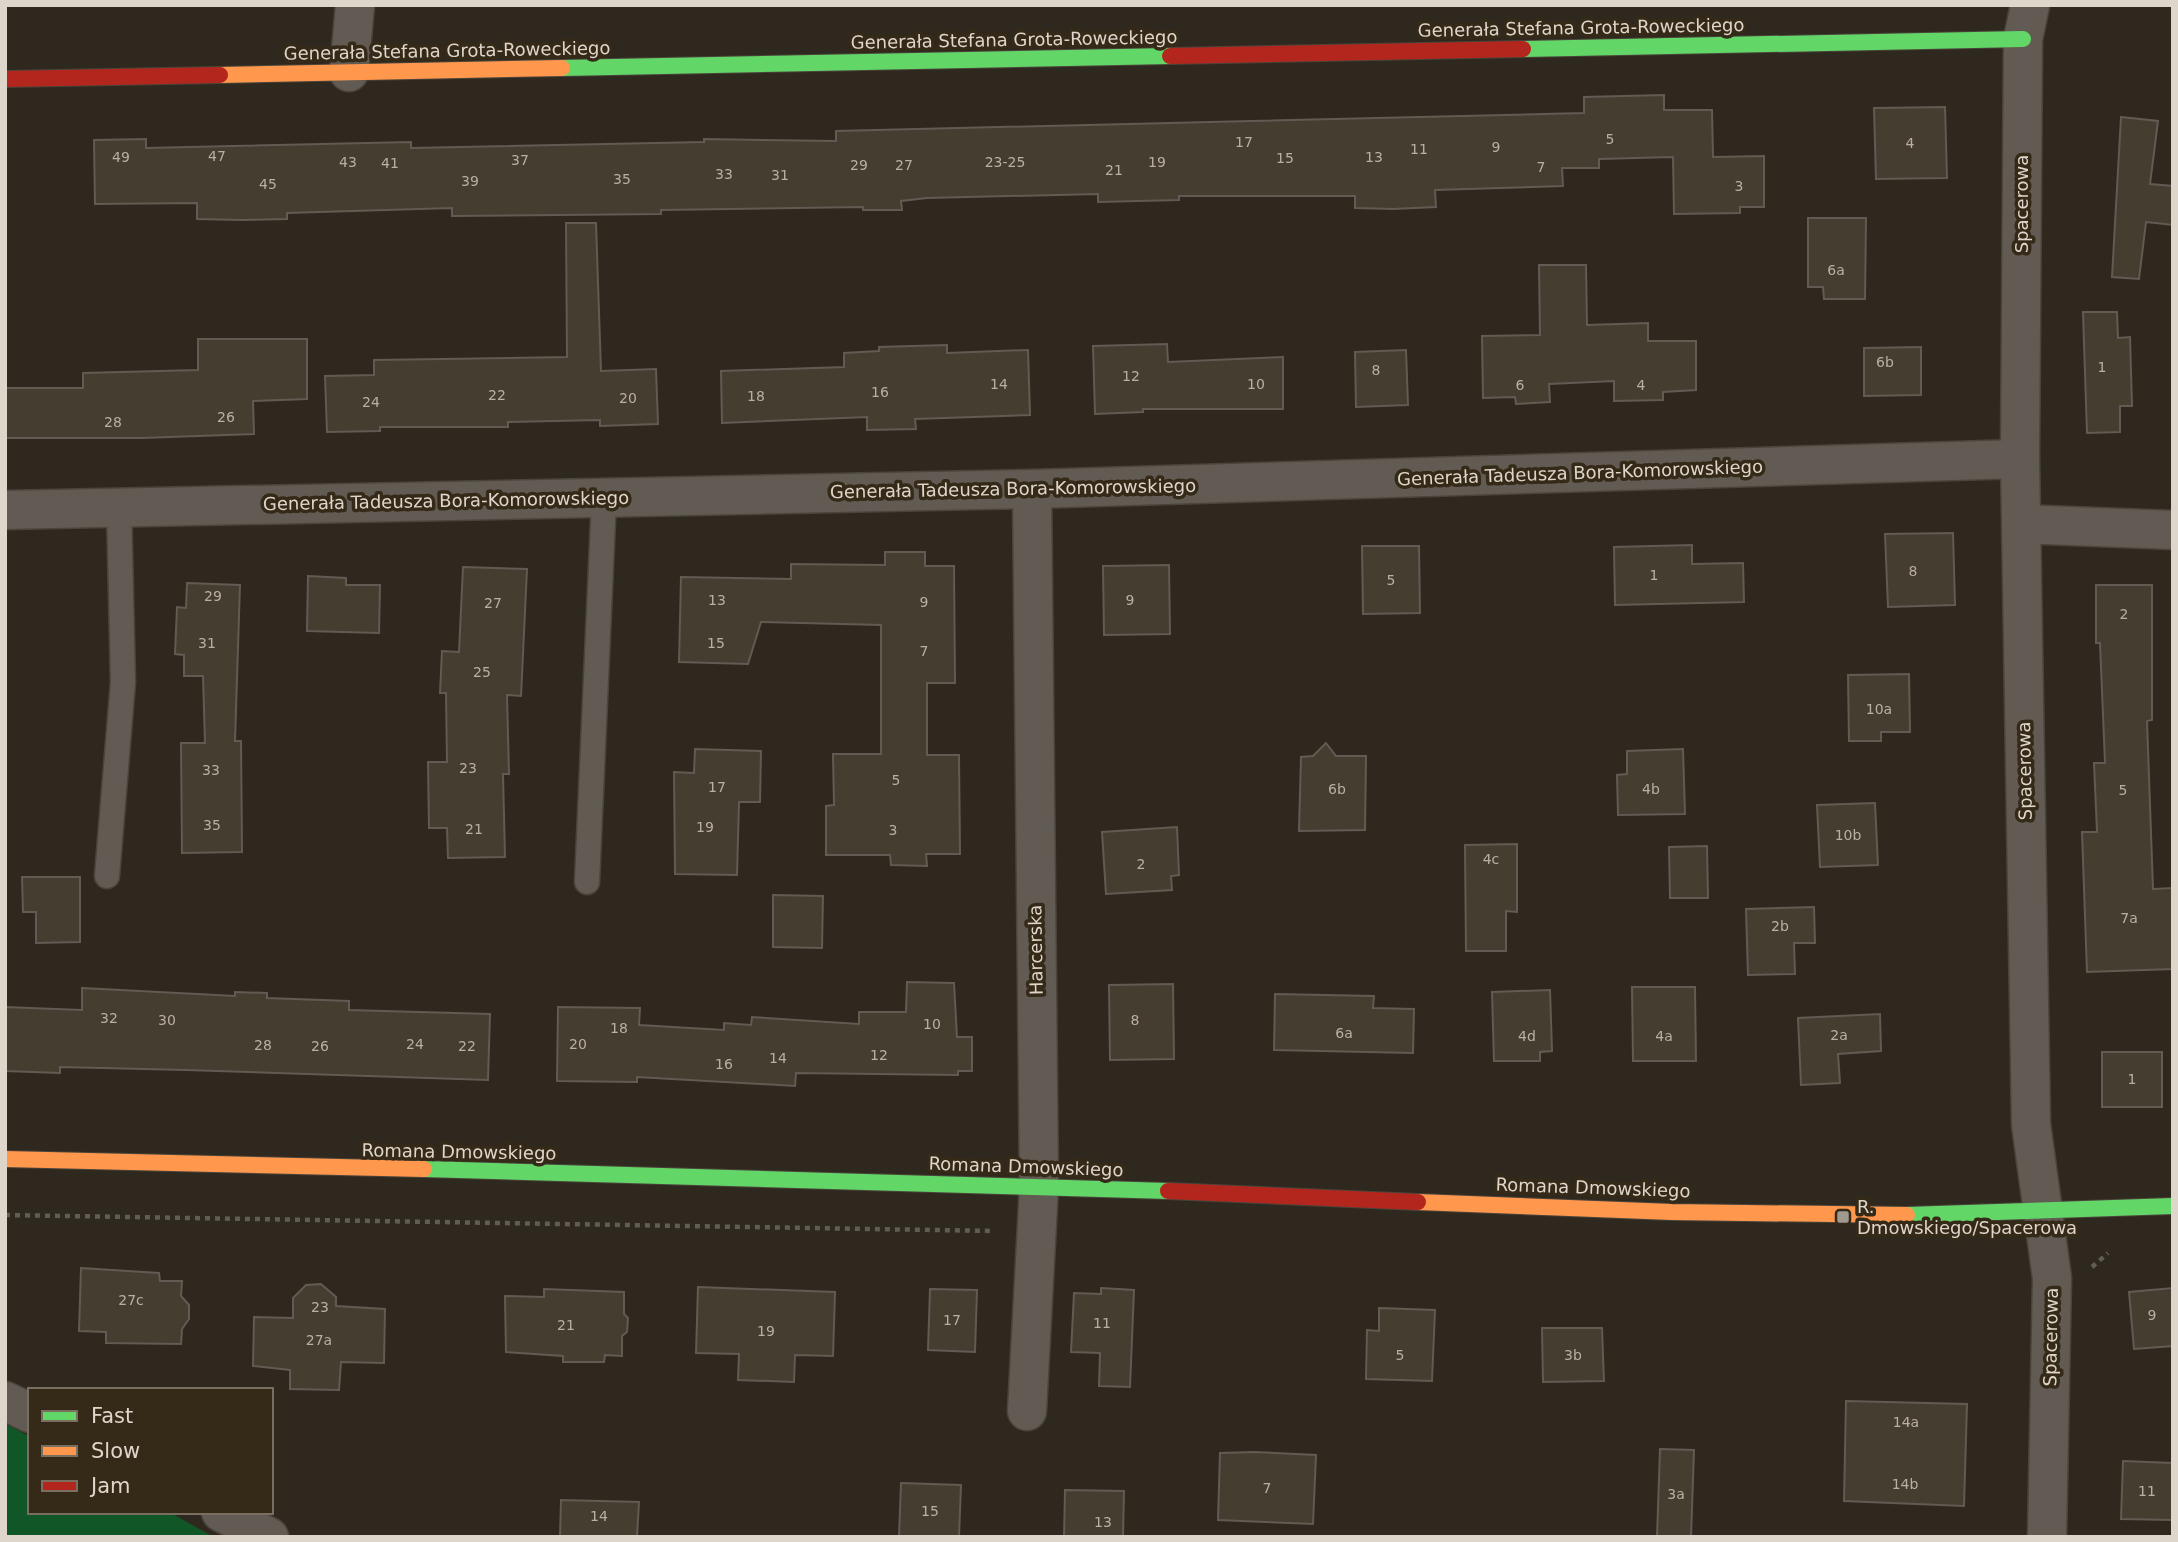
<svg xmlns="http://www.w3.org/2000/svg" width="2178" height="1542" viewBox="0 0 2178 1542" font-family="'DejaVu Sans',sans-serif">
	<rect width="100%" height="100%" fill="#2f281e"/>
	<polygon fill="#105627" points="5,1423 30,1437 30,1512 169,1512 214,1537 5,1537"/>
	<g fill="#463d31" stroke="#615b53" stroke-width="2">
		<polygon points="1664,95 1664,110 1712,110 1713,157 1764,156 1764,207 1740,207 1740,213 1674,214 1673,157 1599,159 1599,168 1562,168 1563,186 1435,190 1436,207 1393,209 1355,208 1355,196 1179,196 1179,200 1098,202 1098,194 927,198 901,201 902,210 863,210 863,207 661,210 661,214 452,216 452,208 287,213 287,219 242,220 197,219 197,203 95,204 94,140 146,139 146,148 411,142 411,148 704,142 704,139 836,141 836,131 1584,113 1584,97"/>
		<polygon points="1945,107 1947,178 1876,179 1874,108"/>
		<polygon points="2121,117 2158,121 2150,184 2173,186 2173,225 2146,222 2139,279 2112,277"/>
		<polygon points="1808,218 1866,218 1865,299 1824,299 1823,287 1808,287"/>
		<polygon points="566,223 596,223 601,371 656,369 658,424 600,426 600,420 508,422 508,427 380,427 380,431 327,432 325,376 374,375 374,360 567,357"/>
		<polygon points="1539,265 1586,265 1587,325 1648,323 1648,341 1696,341 1696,390 1663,392 1663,400 1614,401 1614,381 1549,384 1550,402 1516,404 1515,397 1483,398 1482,336 1540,335"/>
		<polygon points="2083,312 2117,312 2118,338 2130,337 2132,406 2120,406 2120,432 2087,433"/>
		<polygon points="198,339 307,339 307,399 253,401 254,434 142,438 5,438 5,388 83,388 83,373 198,370"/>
		<polygon points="1167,344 1168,362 1283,357 1283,409 1143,409 1143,412 1095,414 1093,346"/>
		<polygon points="947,345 947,353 1028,350 1030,415 915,419 916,429 867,430 867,417 722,423 721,371 844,367 844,353 879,351 879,347"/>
		<polygon points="1921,347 1921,395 1864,396 1864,348"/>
		<polygon points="1406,350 1408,405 1356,407 1355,352"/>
		<polygon points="1953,533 1955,605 1888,607 1885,534"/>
		<polygon points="1692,545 1692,564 1743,563 1744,602 1615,605 1614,547"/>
		<polygon points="1362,546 1419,546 1420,613 1363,614"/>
		<polygon points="885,552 925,552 925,566 954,566 955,683 927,683 927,755 959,755 960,854 926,854 927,866 891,865 890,855 826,855 826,806 834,805 833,754 881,754 881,625 761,622 748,664 679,662 681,577 791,579 791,564 885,565"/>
		<polygon points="1169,565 1170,634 1104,635 1103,566"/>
		<polygon points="463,567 527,569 521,696 507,695 509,774 503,774 505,857 448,858 447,828 429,828 428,762 447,762 446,693 440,693 442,651 459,652"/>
		<polygon points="308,576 346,578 346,585 380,585 379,633 307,631"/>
		<polygon points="187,583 240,585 235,741 241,741 242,852 182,853 181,743 205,743 203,676 184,676 184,655 175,654 177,607 186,608"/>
		<polygon points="2096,585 2152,585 2152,720 2147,721 2153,889 2173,888 2173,969 2087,972 2082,832 2097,832 2094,763 2105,763 2100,643 2096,643"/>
		<polygon points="1909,674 1910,732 1881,732 1881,741 1849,741 1848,675"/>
		<polygon points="1326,743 1336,756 1366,756 1365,830 1299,831 1301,757 1313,756"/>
		<polygon points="695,749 761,751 760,802 739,802 737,875 675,874 674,772 694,773"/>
		<polygon points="1683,749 1685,814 1618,815 1617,775 1627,774 1627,751"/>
		<polygon points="1875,803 1878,865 1820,867 1817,805"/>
		<polygon points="1177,827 1179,875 1171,876 1172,890 1106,894 1102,832"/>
		<polygon points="1517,844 1517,912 1506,911 1506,951 1466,951 1465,845"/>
		<polygon points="1707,846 1708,898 1670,898 1669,847"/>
		<polygon points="22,877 80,877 80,942 36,943 36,912 23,912"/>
		<polygon points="773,895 823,896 822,948 773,947"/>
		<polygon points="1814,907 1815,943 1794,943 1795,974 1748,975 1746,909"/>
		<polygon points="907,982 954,983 957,1037 972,1037 972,1071 958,1071 958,1075 796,1073 795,1086 637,1077 637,1082 557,1081 558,1007 640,1008 639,1025 724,1030 724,1023 751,1025 752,1017 859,1024 859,1012 906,1012"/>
		<polygon points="1173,984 1174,1059 1110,1060 1109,985"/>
		<polygon points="1632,987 1695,987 1696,1061 1633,1061"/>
		<polygon points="82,988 235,996 235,992 267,993 267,998 349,1001 349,1010 490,1014 488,1080 186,1070 60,1067 60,1073 5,1071 5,1007 82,1010"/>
		<polygon points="1550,990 1552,1051 1540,1052 1540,1061 1494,1061 1492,992"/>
		<polygon points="1275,994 1374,996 1373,1008 1414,1009 1413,1053 1274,1050"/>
		<polygon points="1880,1014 1881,1051 1838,1054 1840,1083 1801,1085 1798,1018"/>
		<rect x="2102" y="1052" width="60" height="55"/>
		<polygon points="81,1268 159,1273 160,1281 182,1281 181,1296 189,1305 189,1319 182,1329 181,1344 106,1343 106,1332 79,1331"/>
		<polygon points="321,1284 336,1297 336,1306 385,1309 384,1363 341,1362 339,1390 290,1389 290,1370 253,1366 254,1317 293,1318 293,1298 306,1285"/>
		<polygon points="698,1287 835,1292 833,1356 795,1355 794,1382 738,1380 739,1354 696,1353"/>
		<polygon points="1101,1288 1134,1290 1130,1387 1099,1386 1100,1353 1071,1352 1074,1293 1101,1294"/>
		<polygon points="2173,1288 2173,1346 2134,1349 2129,1292"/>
		<polygon points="544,1289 624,1292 624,1314 628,1318 627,1332 622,1336 622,1356 605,1355 604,1362 563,1362 563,1356 506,1352 505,1296 544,1297"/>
		<polygon points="930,1289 977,1290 975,1352 928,1350"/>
		<polygon points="1379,1308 1435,1310 1432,1381 1366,1379 1367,1330 1379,1331"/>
		<polygon points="1542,1328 1602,1328 1604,1381 1543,1382"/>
		<polygon points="1846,1401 1967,1404 1964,1506 1844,1501"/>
		<polygon points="1660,1449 1694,1450 1691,1537 1657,1537"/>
		<polygon points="1254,1452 1316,1455 1313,1524 1218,1520 1220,1453"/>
		<polygon points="2123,1461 2173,1463 2173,1520 2121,1519"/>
		<polygon points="901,1483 961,1485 959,1537 899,1537"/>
		<polygon points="1065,1490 1124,1491 1123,1537 1064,1537"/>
		<polygon points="561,1500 639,1502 637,1537 560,1537"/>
	</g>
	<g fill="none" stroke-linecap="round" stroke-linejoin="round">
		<defs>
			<g id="lane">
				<polyline points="107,876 123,682 119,507"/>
				<polyline points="587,882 604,498"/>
			</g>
			<g id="street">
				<polyline points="2030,5 2023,39 2020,459 2031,1124 2052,1278 2047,1537"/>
				<polyline points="349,72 355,5"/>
				<polyline points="5,510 1032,489 2020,459"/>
				<polyline points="2022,524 2173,530"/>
				<polyline points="5,1401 30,1413"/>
				<polyline points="1027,1411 1039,1186 1032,489"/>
				<polyline points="221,1512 269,1537"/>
			</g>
			<g id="fast">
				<polyline points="1523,49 2023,39"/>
				<polyline points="562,68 1170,56"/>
				<polyline points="424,1169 1168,1191"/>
				<polyline points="1907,1215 2173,1206"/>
			</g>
			<g id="slow">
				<polyline points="220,75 562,68"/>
				<polyline points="5,1159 424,1169"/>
				<polyline points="1418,1202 1672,1212 1907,1215"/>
			</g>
			<g id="jam">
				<polyline points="1170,56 1523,49"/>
				<polyline points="5,79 220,75"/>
				<polyline points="1168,1191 1418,1202"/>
			</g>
		</defs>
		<use href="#lane" stroke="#4a443b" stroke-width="27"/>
		<use href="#street" stroke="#4a443b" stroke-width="41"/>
		<use href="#fast" stroke="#4a443b" stroke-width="18"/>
		<use href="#slow" stroke="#4a443b" stroke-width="18"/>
		<use href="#jam" stroke="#4a443b" stroke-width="18"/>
		<g stroke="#615d56" stroke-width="4.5" stroke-dasharray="5 5" stroke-linecap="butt">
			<polyline points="5,1215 995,1231"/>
			<polyline points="2092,1267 2108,1253"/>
		</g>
		<use href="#lane" stroke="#615b53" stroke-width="24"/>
		<use href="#street" stroke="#615b53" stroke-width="38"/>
		<use href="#fast" stroke="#63d668" stroke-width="16"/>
		<use href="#slow" stroke="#ff974d" stroke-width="16"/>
		<use href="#jam" stroke="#b3261e" stroke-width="16"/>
	</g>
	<rect fill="#a1998e" stroke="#352918" stroke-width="2.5" x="1836" y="1210" width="14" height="14" rx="3.5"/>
	<g text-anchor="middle" stroke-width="7" stroke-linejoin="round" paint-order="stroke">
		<g font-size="14" fill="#b8b0a4">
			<text x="1610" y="144">5</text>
			<text x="1244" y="147">17</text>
			<text x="1910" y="148">4</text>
			<text x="1496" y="152">9</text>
			<text x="1419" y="154">11</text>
			<text x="217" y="161">47</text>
			<text x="121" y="162">49</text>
			<text x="1374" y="162">13</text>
			<text x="1285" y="163">15</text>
			<text x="520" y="165">37</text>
			<text x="348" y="167">43</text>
			<text x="1005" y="167">23-25</text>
			<text x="1157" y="167">19</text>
			<text x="390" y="168">41</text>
			<text x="859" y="170">29</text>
			<text x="904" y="170">27</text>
			<text x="1541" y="172">7</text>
			<text x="1114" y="175">21</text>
			<text x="724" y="179">33</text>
			<text x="780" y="180">31</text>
			<text x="622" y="184">35</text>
			<text x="470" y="186">39</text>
			<text x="268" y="189">45</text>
			<text x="1739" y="191">3</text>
			<text x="1836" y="275">6a</text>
			<text x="1885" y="367">6b</text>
			<text x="2102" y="372">1</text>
			<text x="1376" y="375">8</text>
			<text x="1131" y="381">12</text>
			<text x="999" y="389">14</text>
			<text x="1256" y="389">10</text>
			<text x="1520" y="390">6</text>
			<text x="1641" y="390">4</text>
			<text x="880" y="397">16</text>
			<text x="497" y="400">22</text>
			<text x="756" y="401">18</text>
			<text x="628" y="403">20</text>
			<text x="371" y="407">24</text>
			<text x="226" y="422">26</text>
			<text x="113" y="427">28</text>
			<text x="1913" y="576">8</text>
			<text x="1654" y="580">1</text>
			<text x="1391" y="585">5</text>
			<text x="213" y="601">29</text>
			<text x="717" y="605">13</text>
			<text x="1130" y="605">9</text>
			<text x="924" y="607">9</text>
			<text x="493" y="608">27</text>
			<text x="2124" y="619">2</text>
			<text x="207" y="648">31</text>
			<text x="716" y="648">15</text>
			<text x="924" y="656">7</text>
			<text x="482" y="677">25</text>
			<text x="1879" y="714">10a</text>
			<text x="468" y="773">23</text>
			<text x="211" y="775">33</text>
			<text x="896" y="785">5</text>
			<text x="717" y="792">17</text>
			<text x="1337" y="794">6b</text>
			<text x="1651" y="794">4b</text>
			<text x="2123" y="795">5</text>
			<text x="212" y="830">35</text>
			<text x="705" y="832">19</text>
			<text x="474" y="834">21</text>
			<text x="893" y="835">3</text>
			<text x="1848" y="840">10b</text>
			<text x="1491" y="864">4c</text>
			<text x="1141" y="869">2</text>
			<text x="2129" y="923">7a</text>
			<text x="1780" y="931">2b</text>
			<text x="109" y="1023">32</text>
			<text x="167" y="1025">30</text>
			<text x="1135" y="1025">8</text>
			<text x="932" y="1029">10</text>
			<text x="619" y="1033">18</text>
			<text x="1344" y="1038">6a</text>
			<text x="1839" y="1040">2a</text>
			<text x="1527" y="1041">4d</text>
			<text x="1664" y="1041">4a</text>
			<text x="415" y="1049">24</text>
			<text x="578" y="1049">20</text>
			<text x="263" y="1050">28</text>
			<text x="320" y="1051">26</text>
			<text x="467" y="1051">22</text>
			<text x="879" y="1060">12</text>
			<text x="778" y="1063">14</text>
			<text x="724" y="1069">16</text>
			<text x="2132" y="1084">1</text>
			<text x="131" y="1305">27c</text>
			<text x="320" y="1312">23</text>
			<text x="2152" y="1320">9</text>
			<text x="952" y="1325">17</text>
			<text x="1102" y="1328">11</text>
			<text x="566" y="1330">21</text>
			<text x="766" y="1336">19</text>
			<text x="319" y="1345">27a</text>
			<text x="1400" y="1360">5</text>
			<text x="1573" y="1360">3b</text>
			<text x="1906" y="1427">14a</text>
			<text x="1905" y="1489">14b</text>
			<text x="1267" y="1493">7</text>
			<text x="2147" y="1496">11</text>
			<text x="1676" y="1499">3a</text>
			<text x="930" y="1516">15</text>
			<text x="599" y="1521">14</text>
			<text x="1103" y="1527">13</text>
		</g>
		<g font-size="18" fill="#ded6cb" stroke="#352918">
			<text transform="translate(1581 28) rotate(-1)" y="6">Generała Stefana Grota-Roweckiego</text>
			<text transform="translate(1014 40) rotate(-1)" y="6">Generała Stefana Grota-Roweckiego</text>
			<text transform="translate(447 51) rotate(-1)" y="6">Generała Stefana Grota-Roweckiego</text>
			<text transform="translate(2022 204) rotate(-90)" y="6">Spacerowa</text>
			<text transform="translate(1580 473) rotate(-2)" y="6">Generała Tadeusza Bora-Komorowskiego</text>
			<text transform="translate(1013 489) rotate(-1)" y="6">Generała Tadeusza Bora-Komorowskiego</text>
			<text transform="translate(446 501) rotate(-1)" y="6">Generała Tadeusza Bora-Komorowskiego</text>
			<text transform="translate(2025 771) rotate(-91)" y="6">Spacerowa</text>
			<text transform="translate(1036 950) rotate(-91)" y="6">Harcerska</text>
			<text transform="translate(459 1152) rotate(1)" y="6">Romana Dmowskiego</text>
			<text transform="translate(1026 1167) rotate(2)" y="6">Romana Dmowskiego</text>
			<text transform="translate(1593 1188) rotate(2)" y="6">Romana Dmowskiego</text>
			<text transform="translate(2051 1337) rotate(-89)" y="6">Spacerowa</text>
		</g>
		<g font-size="18" fill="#ded6cb" stroke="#352918" text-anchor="start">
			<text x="1857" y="1213">R.<tspan x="1857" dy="21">Dmowskiego/Spacerowa</tspan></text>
		</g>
	</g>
	<rect width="2178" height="1542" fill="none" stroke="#ded6cb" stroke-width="14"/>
	<rect x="28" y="1388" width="245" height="126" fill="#352918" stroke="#796e60" stroke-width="2"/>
	<rect x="42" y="1411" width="35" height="10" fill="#63d668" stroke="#796e60" stroke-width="2"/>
	<text x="91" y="1423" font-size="21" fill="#ded6cb">Fast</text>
	<rect x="42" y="1446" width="35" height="10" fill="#ff974d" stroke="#796e60" stroke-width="2"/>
	<text x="91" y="1458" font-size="21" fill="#ded6cb">Slow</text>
	<rect x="42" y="1481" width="35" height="10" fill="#b3261e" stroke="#796e60" stroke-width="2"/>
	<text x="91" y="1493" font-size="21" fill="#ded6cb">Jam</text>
</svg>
